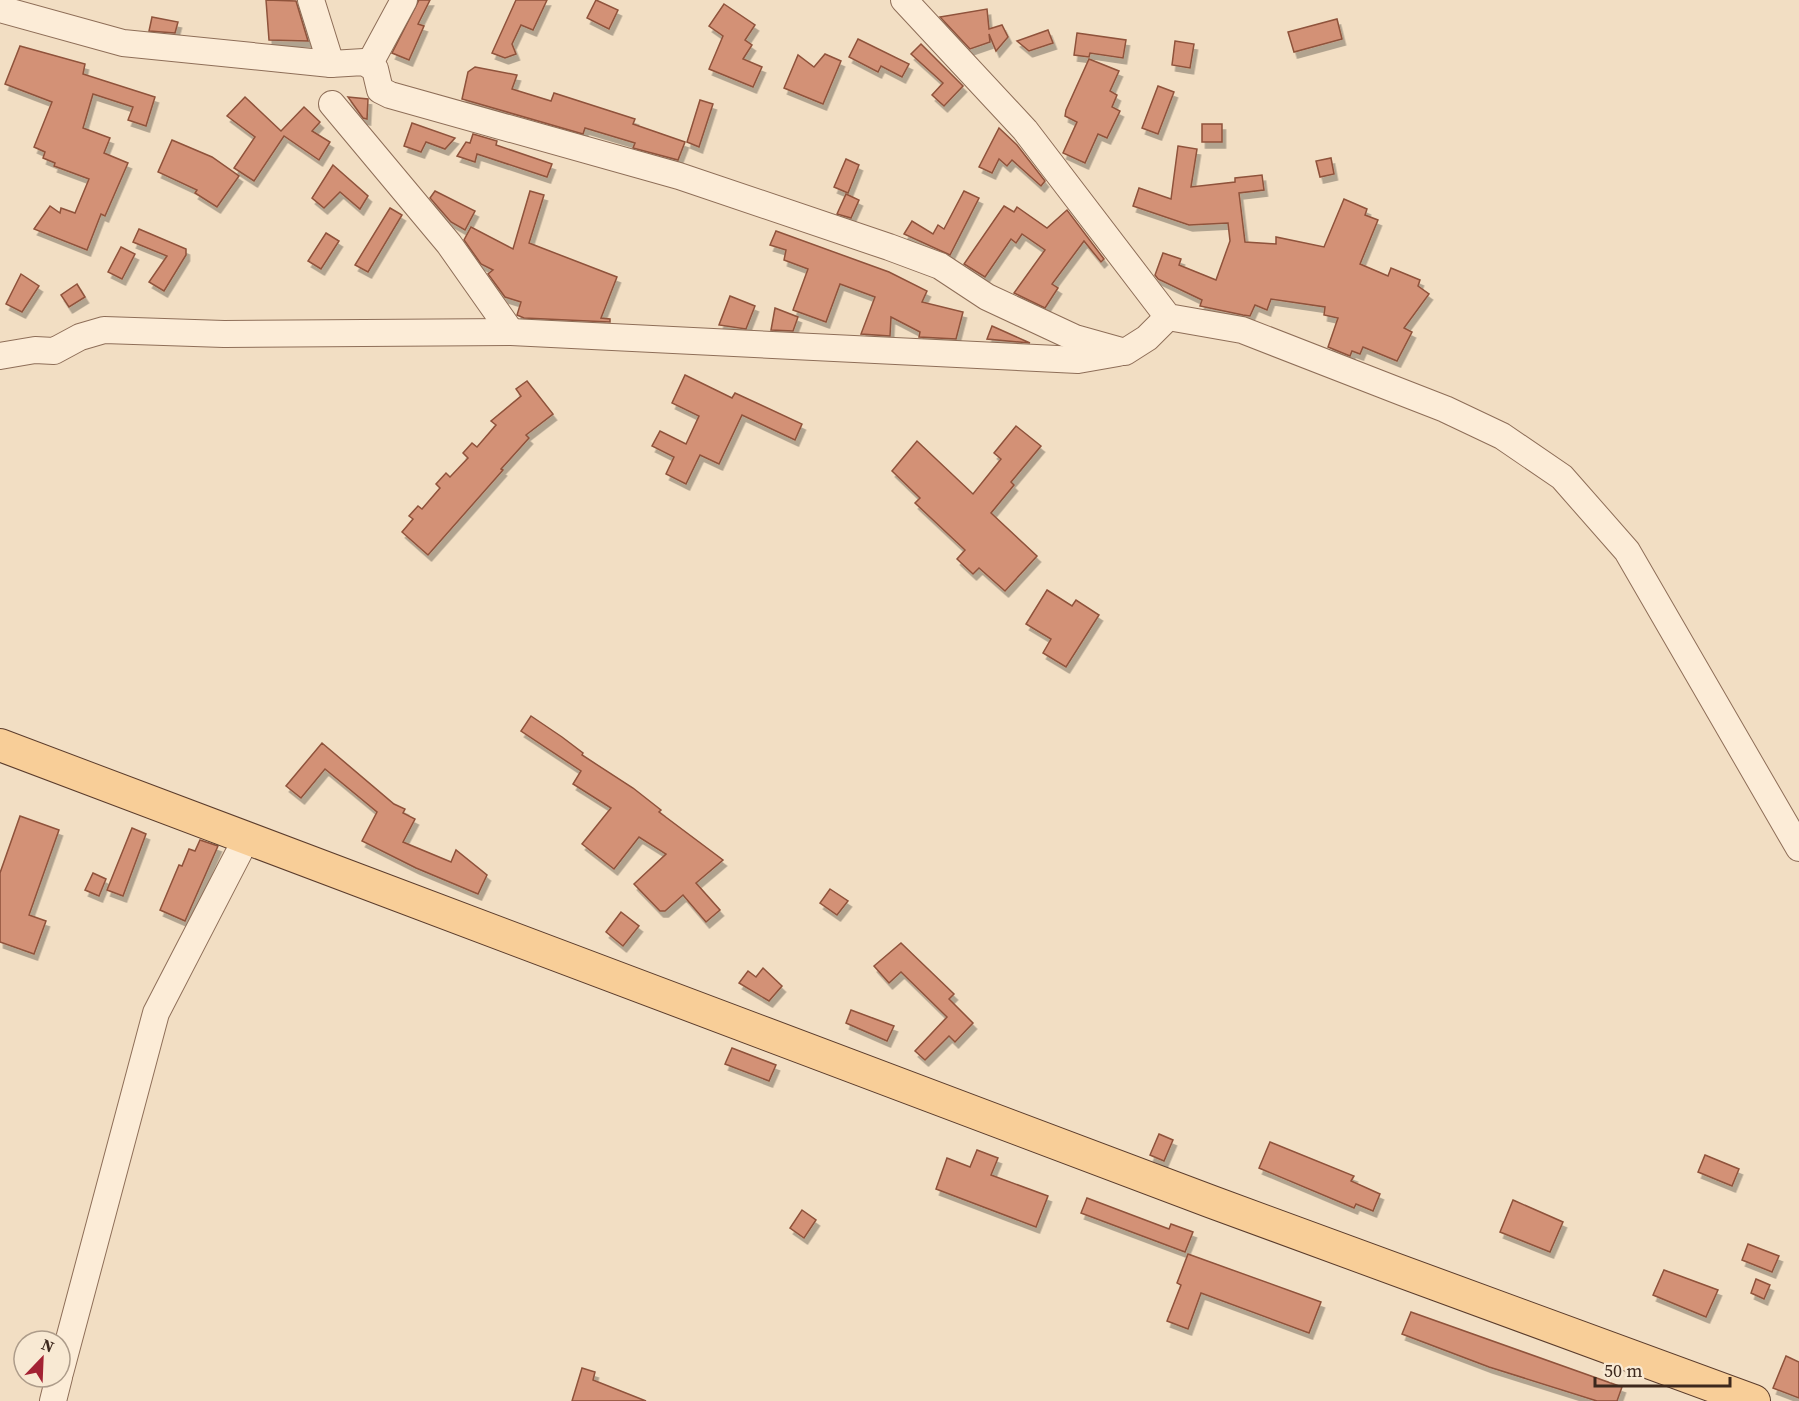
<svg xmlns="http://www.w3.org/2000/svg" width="1799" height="1401" viewBox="0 0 1799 1401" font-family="'Source Serif 4',serif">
	<defs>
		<filter id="shadow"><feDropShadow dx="3.5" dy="6" stdDeviation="0" flood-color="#0004"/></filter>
	</defs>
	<rect width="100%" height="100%" fill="#f2dec3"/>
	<g fill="#d39176" stroke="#8f523b" stroke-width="1.5" filter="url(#shadow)">
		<polygon points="266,0 296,1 308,41 269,40"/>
		<polygon points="419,0 430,0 418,24 424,26 409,60 392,53"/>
		<polygon points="516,0 547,0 533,30 521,25 512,44 516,54 505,58 492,53"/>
		<polygon points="596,0 618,10 609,29 587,18"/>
		<polygon points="724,4 755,25 745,40 752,45 743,59 762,67 753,87 709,69 723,36 709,26"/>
		<polygon points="987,9 989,29 1002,25 1008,37 996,51 989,34 990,42 970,49 940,17"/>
		<polygon points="152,17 178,22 175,33 149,31"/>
		<polygon points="1337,19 1342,39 1294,52 1288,32"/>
		<polygon points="1048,30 1053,43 1029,51 1017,41"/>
		<polygon points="1077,33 1126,40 1123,58 1090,53 1089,57 1074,55"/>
		<polygon points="858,39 909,64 902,77 881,66 878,72 849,57"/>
		<polygon points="1175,41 1194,44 1190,68 1172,65"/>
		<polygon points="921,44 963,86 944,106 932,95 943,83 911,54"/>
		<polygon points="20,46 85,64 83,74 155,97 146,126 128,120 133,107 93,94 83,128 110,138 104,153 128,163 105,216 101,214 87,250 34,229 50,206 60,213 61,208 75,213 89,179 54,166 55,163 43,158 45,152 34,147 52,102 5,84"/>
		<polygon points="825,54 841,61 823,104 784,88 798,55 814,67"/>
		<polygon points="1089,59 1119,71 1110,91 1117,95 1112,107 1120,111 1107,138 1098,134 1085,163 1063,153 1077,122 1065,116 1066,110"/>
		<polygon points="475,67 517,75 512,89 551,101 554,93 635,119 633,124 685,142 678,160 633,148 635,143 585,128 583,134 462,99 468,72"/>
		<polygon points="1158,86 1174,92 1158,134 1142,128"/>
		<polygon points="245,97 281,131 304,107 320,122 312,131 330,142 319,160 284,136 254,181 234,168 255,137 227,116"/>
		<polygon points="348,97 368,99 367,119 363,118"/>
		<polygon points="700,100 713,104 699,147 687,142"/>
		<polygon points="412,123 455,138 445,149 426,142 421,152 404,146"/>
		<rect x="1202" y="124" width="20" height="18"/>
		<polygon points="999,128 1017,145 1045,181 1041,186 1012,160 1007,166 999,159 992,173 979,167"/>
		<polygon points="473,134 497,141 496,145 552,164 547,177 477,154 475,162 457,156 466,142 470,143"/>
		<polygon points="172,140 212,157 239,176 217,207 195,193 197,190 158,172"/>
		<polygon points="1178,146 1197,149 1191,187 1235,182 1235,178 1262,175 1264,190 1239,193 1245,242 1276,244 1276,237 1324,247 1344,199 1367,209 1365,215 1378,220 1360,264 1388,276 1391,268 1420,280 1418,286 1429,294 1404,328 1412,332 1397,361 1363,347 1360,354 1352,351 1350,356 1328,347 1338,318 1324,315 1325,307 1271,299 1267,310 1255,305 1250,316 1243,315 1200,306 1202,300 1158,279 1155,275 1163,253 1181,259 1179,265 1216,280 1230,241 1228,223 1189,225 1133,206 1139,188 1171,199"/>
		<polygon points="1331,158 1334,174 1320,177 1316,161"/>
		<polygon points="846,159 859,165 848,193 834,187"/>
		<polygon points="333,165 368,196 360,209 340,192 324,208 312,198"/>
		<polygon points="435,191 475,211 465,230 451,222 430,198"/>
		<polygon points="530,191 544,195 529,243 617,277 601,318 610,319 610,322 524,318 517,315 521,302 505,297 488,274 493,270 481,264 464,240 471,227 513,249"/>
		<polygon points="964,191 979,198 950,255 904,234 912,221 933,234 938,225 944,229"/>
		<polygon points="846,194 859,200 851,218 837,214"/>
		<polygon points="1004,206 1014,212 1017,207 1047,228 1067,210 1104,259 1101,262 1084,241 1052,284 1058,288 1045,308 1014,293 1045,250 1022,234 1016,243 1011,239 985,277 964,264"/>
		<polygon points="390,208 402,215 368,272 355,265"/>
		<polygon points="139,229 186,249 186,255 164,291 149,282 167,256 133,242"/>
		<polygon points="776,231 889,272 927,291 922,302 963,312 956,339 919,337 920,332 891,317 890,336 861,334 875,297 840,284 826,322 793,310 808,269 784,260 786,250 770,245"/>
		<polygon points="326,233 339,241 321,269 308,261"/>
		<polygon points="121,247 135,254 122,279 108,272"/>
		<polygon points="21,274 39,286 22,312 6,304"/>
		<polygon points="77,284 85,297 69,307 61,295"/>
		<polygon points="730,296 755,306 746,329 719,325"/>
		<polygon points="775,308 798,317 793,331 771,330"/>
		<polygon points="992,326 1001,330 1030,343 987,339"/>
		<polygon points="685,375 732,398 735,393 802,424 795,440 742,415 719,464 700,455 686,484 666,474 674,457 652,446 660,431 686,444 699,416 672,403"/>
		<polygon points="527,381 553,414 526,435 529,438 501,469 503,470 428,555 402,532 413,519 409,516 418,506 422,509 440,488 436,484 446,473 450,477 468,458 463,453 472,443 477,447 496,425 491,421 521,396 516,389"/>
		<polygon points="1016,426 1041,446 1011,482 1014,485 991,513 1037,556 1005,591 979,568 973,574 957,559 965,550 915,503 920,498 892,471 917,441 973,494 1001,459 994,453"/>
		<polygon points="1047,590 1072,606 1076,600 1099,615 1066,667 1043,653 1051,639 1026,624"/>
		<polygon points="531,716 562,737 583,753 582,755 633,788 661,810 659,812 723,860 696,883 720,910 706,922 683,895 665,911 660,911 634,884 666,854 639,837 614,869 582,844 611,808 573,784 581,771 521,731"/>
		<polygon points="322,743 394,804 405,809 403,813 415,819 403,842 451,862 456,850 487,875 478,894 416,868 362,841 377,812 325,769 301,798 286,786"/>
		<polygon points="20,816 59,830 29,915 46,921 34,954 0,942 0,873"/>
		<polygon points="132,828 146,834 123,896 107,890"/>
		<polygon points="200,840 218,846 185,921 160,910 179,865 182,866 189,849 195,851"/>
		<polygon points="93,873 106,879 99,896 85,890"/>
		<polygon points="830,889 848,901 837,915 820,903"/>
		<polygon points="621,912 639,926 623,946 606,932"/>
		<polygon points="901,943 954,994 949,999 973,1023 955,1042 949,1036 925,1060 915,1051 947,1017 901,972 889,983 874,966"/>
		<polygon points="763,968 782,986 769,1001 739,983 748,971 756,977"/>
		<polygon points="851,1010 894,1026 887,1041 846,1023"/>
		<polygon points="732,1048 776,1065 769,1081 725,1064"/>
		<polygon points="1159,1134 1173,1140 1164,1161 1150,1155"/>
		<polygon points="1270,1142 1354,1176 1351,1181 1380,1194 1373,1211 1356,1204 1354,1208 1259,1168"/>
		<polygon points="977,1150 998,1158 991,1175 1048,1196 1036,1227 936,1189 947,1158 970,1167"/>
		<polygon points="1705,1155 1739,1169 1732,1186 1698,1172"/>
		<polygon points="1087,1198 1169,1229 1171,1224 1193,1232 1185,1252 1081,1213"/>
		<polygon points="1513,1200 1563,1222 1550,1252 1500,1232"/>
		<polygon points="802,1210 816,1220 804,1238 790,1228"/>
		<polygon points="1748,1244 1779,1256 1772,1272 1742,1260"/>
		<polygon points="1188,1254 1321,1302 1309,1333 1201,1293 1188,1329 1167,1321 1181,1285 1177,1283"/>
		<polygon points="1664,1270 1718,1290 1706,1317 1653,1295"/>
		<polygon points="1756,1279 1770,1285 1764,1299 1751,1293"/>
		<polygon points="1411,1312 1622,1387 1617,1401 1597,1401 1489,1367 1402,1334"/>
		<polygon points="1786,1356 1799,1362 1799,1398 1773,1388"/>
		<polygon points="582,1368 595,1372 593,1380 646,1401 572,1401"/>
	</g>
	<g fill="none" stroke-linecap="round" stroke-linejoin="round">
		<defs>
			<g id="minor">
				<polyline points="311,0 331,64"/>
				<polyline points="904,0 1025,130 1168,317 1242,330 1445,409 1502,436 1562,477 1627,551 1799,848"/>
				<polyline points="0,9 123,43 331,64 364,62 375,69 380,90 390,95 679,176 889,247 940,266 987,297 1075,338 1125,352 1147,338 1168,317"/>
				<polyline points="370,63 404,0"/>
				<polyline points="332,104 449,244 511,332"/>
				<polyline points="0,356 35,350 54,351 80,337 104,330 224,334 511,332 1078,360 1118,353"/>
				<polyline points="60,1373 156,1013 247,837"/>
				<polyline points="53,1401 59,1377"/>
			</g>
			<polyline id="major" points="0,745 1212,1202 1754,1401"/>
		</defs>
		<use href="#minor" stroke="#8e6e58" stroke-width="28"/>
		<use href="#major" stroke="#5b3c2c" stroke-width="34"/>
		<use href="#minor" stroke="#fcecd7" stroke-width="26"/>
		<use href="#major" stroke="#f8ce98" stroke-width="32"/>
	</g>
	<g transform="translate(42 1359) rotate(23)"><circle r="28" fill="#f8e9d3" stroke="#ad9c8a" stroke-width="1.5"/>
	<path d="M0-4.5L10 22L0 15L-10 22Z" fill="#a32233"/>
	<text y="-9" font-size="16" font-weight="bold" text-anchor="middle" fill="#3d281d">N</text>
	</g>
	<path d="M1595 1377v9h135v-9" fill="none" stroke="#3d281d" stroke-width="3"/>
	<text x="1604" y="1377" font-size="18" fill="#3d281d" stroke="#f8e9d3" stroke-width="4.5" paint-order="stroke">50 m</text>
</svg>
